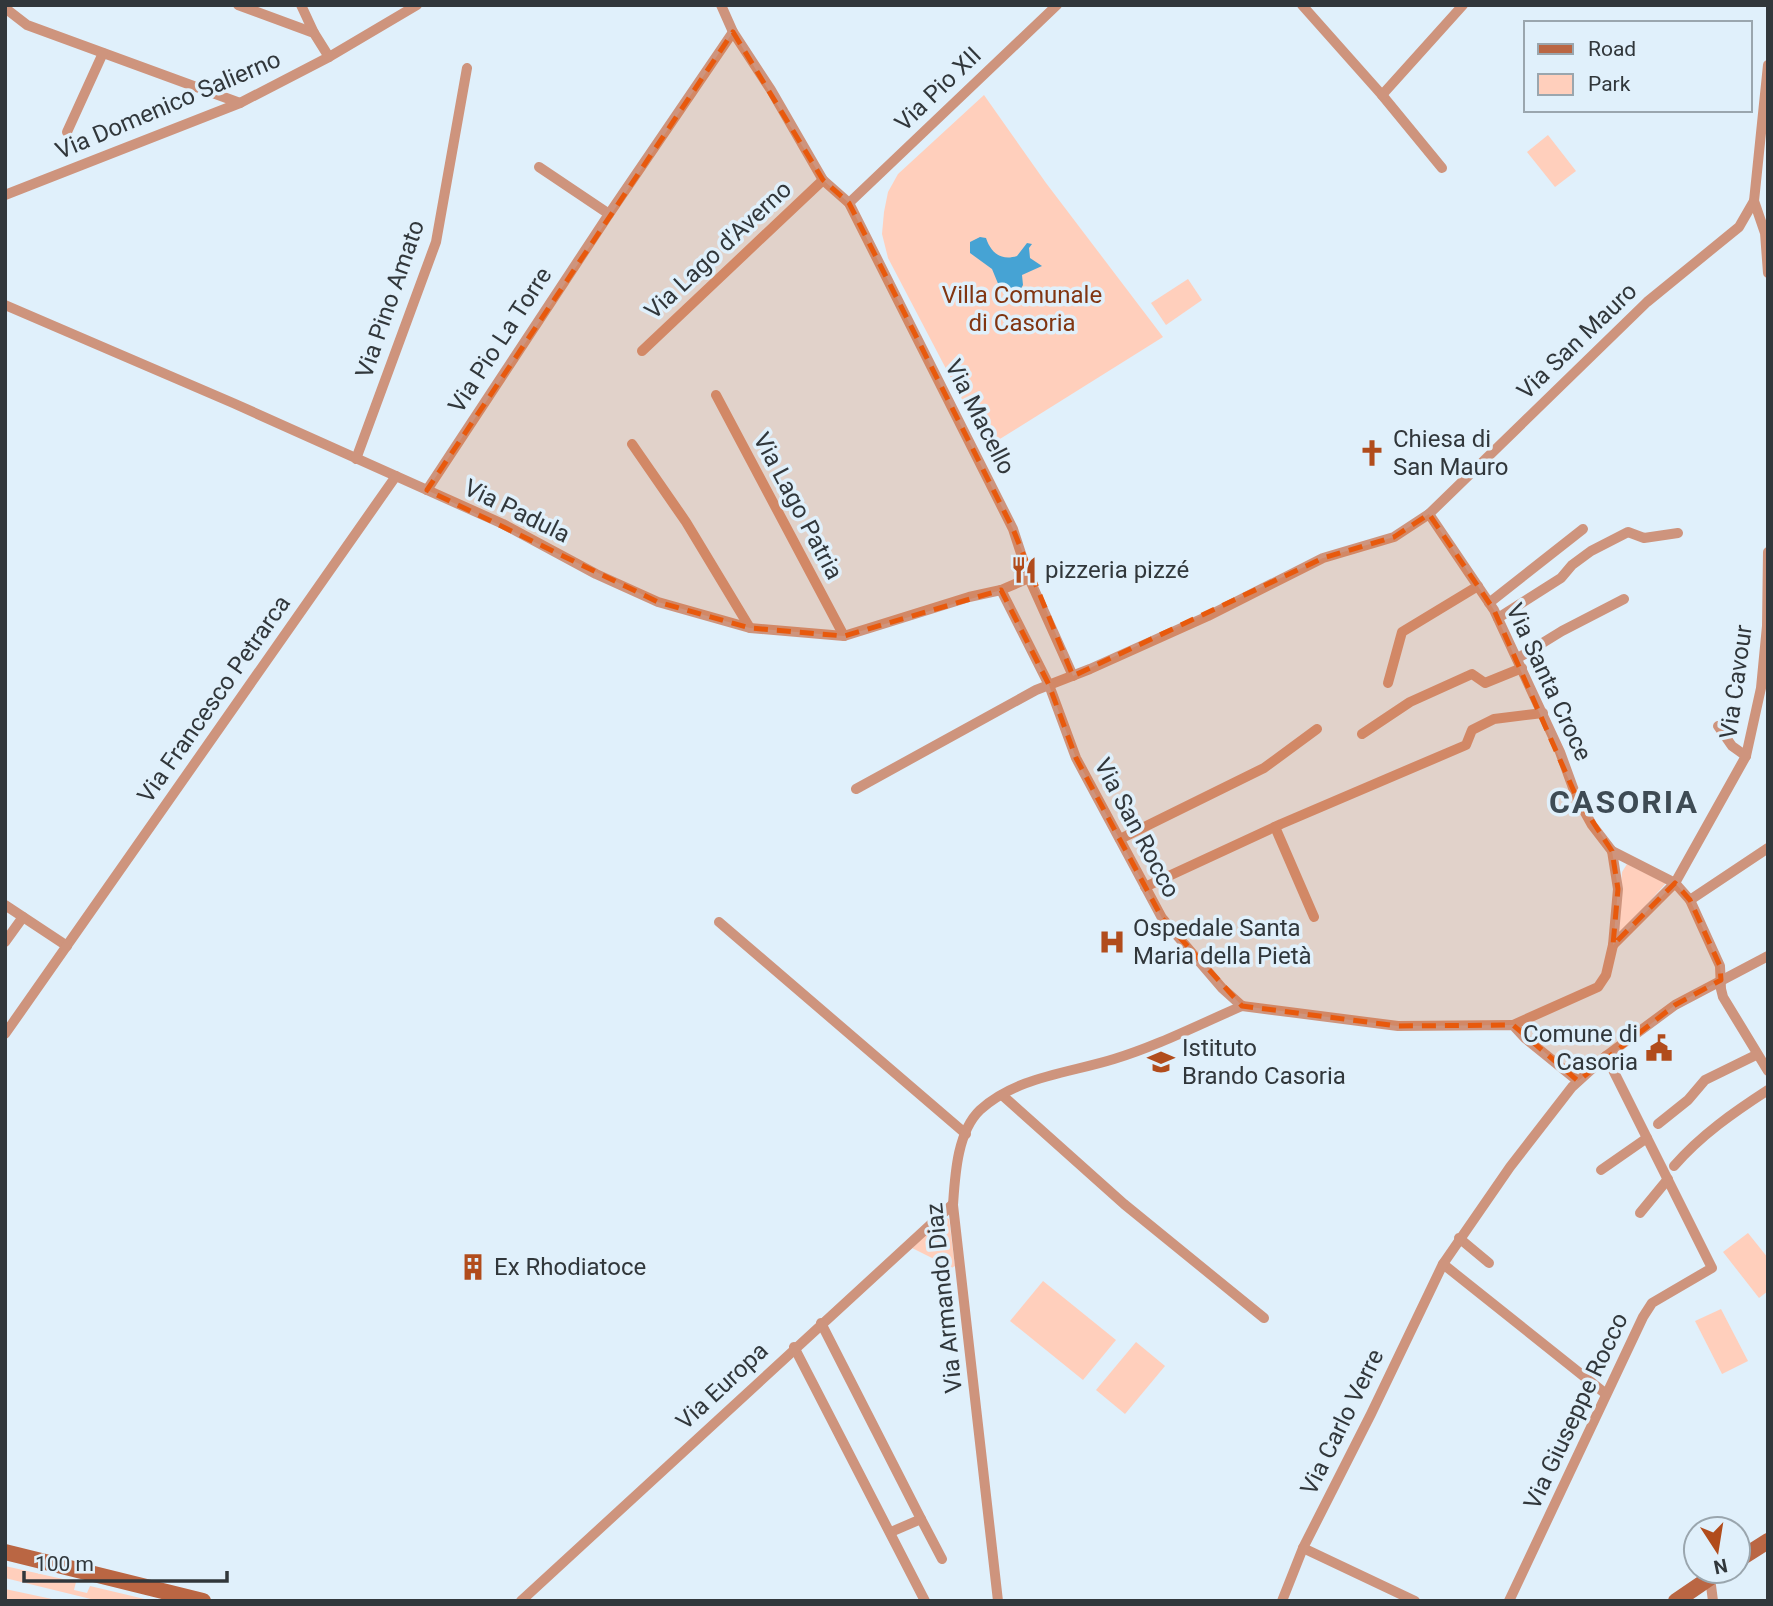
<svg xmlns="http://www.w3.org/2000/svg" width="1773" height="1606" viewBox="0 0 1773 1606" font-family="Roboto,sans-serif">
	<rect width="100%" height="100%" fill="#e0f0fb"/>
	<g fill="#ffcfbc">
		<polygon points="984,95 1046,183 1163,337 987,447 888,258 882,234 884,212 888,192 898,174"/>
		<polygon points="1548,135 1576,171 1555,187 1527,152"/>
		<polygon points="1188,279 1202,300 1166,325 1151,303"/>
		<polygon points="1627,864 1666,883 1616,939 1622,872"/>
		<polygon points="944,1217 949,1219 955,1266 946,1271 942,1263 912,1248"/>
		<polygon points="1748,1233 1768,1258 1768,1291 1759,1298 1723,1252"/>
		<polygon points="1043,1281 1116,1340 1083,1380 1010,1321"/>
		<polygon points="1721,1309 1748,1361 1722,1374 1695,1321"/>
		<polygon points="1136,1342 1165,1366 1125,1414 1096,1390"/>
		<polygon points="5,1566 76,1582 74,1590 87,1593 90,1586 153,1601 99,1601 5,1578"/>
		<polygon points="5,1589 52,1599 52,1601 11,1601 5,1599"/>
	</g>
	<path fill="#46a3d4" d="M 980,237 L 986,238 C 991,253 1001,261 1017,256 L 1027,243 L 1032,244 L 1029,248 L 1030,258 L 1042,266 L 1022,275 L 1023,285 L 1019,292 L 1008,295 L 999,286 L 992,269 L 970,253 L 970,242 Z"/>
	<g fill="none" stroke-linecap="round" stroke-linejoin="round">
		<g stroke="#ce947d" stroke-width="10">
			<polyline points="238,5 314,33 329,57"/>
			<polyline points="301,5 314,33"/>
			<polyline points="721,5 733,32 771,90 823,180 849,203 1013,529 1029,578 1073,676"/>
			<polyline points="1302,5 1382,95 1442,168"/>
			<polyline points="5,8 27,25 240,103"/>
			<polyline points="1768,65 1754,201 1765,233 1768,273"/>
			<polyline points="1382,95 1463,5"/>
			<polyline points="67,132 103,53"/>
			<polyline points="539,167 609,214"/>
			<polyline points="5,195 240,103 329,57 417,5"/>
			<polyline points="849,203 1057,5"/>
			<polyline points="5,305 233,403 503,524 596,574 658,602 750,628 844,636 969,597 1001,590 1029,578"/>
			<polyline points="642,351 823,180"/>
			<polyline points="716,395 844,636"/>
			<polyline points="632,444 686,522 750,628"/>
			<polyline points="356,459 436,242 467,68"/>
			<polyline points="427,490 609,214 733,32"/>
			<polyline points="1429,514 1494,610 1560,752 1576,796 1592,825 1612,851"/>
			<polyline points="1768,552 1767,626 1761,688 1746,756 1675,883 1613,945 1618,889 1612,851 1675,883 1690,900 1720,966 1721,989 1723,997 1768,1071"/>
			<polyline points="1001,590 1049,685 1076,758 1162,918 1222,988 1242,1006"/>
			<polyline points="1489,603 1583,529"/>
			<polyline points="1498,618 1561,578 1572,565 1591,551 1628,532 1644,538 1678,533"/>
			<polyline points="1518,658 1562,631 1624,599"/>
			<polyline points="1388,683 1402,632 1478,586"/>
			<polyline points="1718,726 1732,746 1746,756"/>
			<polyline points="1362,734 1410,702 1472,674 1485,683 1522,668"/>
			<polyline points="856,789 1036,690 1090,669 1208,616 1323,558 1394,537 1429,514 1647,302 1739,227 1754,201"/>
			<polyline points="1275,827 1314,917"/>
			<polyline points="1120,839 1264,768 1317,729"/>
			<polyline points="1145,887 1281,824 1466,745 1472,730 1494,719 1543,713"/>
			<polyline points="1690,900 1768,848"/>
			<polyline points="5,905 67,946"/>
			<polyline points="719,922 966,1134"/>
			<polyline points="5,942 23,917"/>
			<polyline points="1242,1006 1398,1026 1513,1025 1525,1038 1578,1081"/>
			<polyline points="1513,1025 1598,987 1606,975 1613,945"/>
			<polyline points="5,1034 396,476"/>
			<polyline points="1002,1095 1124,1204 1264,1318"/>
			<polyline points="1658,1124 1688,1100 1705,1080 1756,1055"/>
			<path d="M 1674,1166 C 1701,1135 1734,1112 1768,1090"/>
			<polyline points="1601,1170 1647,1138"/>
			<polyline points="1640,1213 1668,1179"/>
			<polyline points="1459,1238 1489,1263"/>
			<polyline points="1443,1264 1606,1394"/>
			<polyline points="821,1323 921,1519 891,1532"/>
			<polyline points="794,1347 925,1601"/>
			<polyline points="921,1519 942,1559"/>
			<polyline points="1303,1548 1415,1601"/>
			<polyline points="1710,1578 1713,1601"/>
			<polyline points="521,1601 953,1204"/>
			<path d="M 998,1601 L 953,1205 C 955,1176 957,1132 980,1110 C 1016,1077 1069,1073 1114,1059 C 1157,1046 1200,1024 1242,1006"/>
			<polyline points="1282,1601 1303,1548 1371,1414 1443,1264 1510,1167 1572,1087 1606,1056 1675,1005 1768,956"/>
			<polyline points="1509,1601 1643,1317 1652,1303 1712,1268 1606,1056"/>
		</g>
		<g stroke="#ba6643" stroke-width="16">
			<polyline points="5,1552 203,1601"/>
			<polyline points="1738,1560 1768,1541"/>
			<polyline points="1676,1601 1720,1571"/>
		</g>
	</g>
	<path fill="#e8590c" fill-opacity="0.2" stroke="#e8590c" stroke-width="5" stroke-dasharray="14 9" stroke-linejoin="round" d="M 733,32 L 823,180 L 849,203 L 1013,529 L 1073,676 L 1323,558 L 1394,537 L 1429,514 L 1494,610 L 1576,796 L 1612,851 L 1618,889 L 1613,945 L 1675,883 L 1690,900 L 1720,966 L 1721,980 L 1675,1005 L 1578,1081 L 1513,1025 L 1398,1026 L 1242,1006 L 1162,918 L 1076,758 L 1049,685 L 1001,590 L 844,636 L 750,628 L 658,602 L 427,490 Z"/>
	<defs>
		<symbol id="church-bare" viewBox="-9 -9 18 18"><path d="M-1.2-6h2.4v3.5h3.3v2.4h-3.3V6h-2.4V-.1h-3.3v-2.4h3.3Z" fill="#b14c1c" stroke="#e0f0fb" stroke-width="2.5" paint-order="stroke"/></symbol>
		<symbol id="restaurant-bare" viewBox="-9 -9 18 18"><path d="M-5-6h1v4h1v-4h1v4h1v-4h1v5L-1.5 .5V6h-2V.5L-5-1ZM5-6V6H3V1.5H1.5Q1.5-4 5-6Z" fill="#b14c1c" stroke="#e0f0fb" stroke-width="2.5" paint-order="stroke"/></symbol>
		<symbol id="hospital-bare" viewBox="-9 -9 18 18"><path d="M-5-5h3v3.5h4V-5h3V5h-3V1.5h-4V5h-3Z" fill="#b14c1c" stroke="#e0f0fb" stroke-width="2.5" paint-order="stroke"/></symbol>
		<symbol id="civic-bare" viewBox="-9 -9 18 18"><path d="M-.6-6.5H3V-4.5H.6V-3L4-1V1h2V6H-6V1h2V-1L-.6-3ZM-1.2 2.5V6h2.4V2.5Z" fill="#b14c1c" stroke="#e0f0fb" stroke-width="2.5" paint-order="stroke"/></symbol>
		<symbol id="school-bare" viewBox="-9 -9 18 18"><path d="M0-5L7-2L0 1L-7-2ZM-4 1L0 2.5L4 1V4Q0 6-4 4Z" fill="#b14c1c" stroke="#e0f0fb" stroke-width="2.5" paint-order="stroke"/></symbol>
		<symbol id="building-bare" viewBox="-9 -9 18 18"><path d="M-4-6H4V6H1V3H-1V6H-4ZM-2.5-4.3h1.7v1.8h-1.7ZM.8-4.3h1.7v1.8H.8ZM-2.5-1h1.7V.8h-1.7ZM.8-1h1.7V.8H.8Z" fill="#b14c1c" stroke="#e0f0fb" stroke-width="2.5" paint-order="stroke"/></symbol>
	</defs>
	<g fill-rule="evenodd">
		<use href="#church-bare" x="1353" y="434" width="38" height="38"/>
		<use href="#restaurant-bare" x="1005" y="551" width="38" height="38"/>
		<use href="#hospital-bare" x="1093" y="923" width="38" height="38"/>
		<use href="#civic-bare" x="1640" y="1029" width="38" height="38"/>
		<use href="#school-bare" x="1142" y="1043" width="38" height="38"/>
		<use href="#building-bare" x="454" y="1248" width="38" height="38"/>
	</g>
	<g text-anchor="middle" stroke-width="7" stroke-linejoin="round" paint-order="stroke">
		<g font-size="24" fill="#31373b" stroke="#e0f0fb">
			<text transform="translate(938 89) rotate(-44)" y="8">Via Pio XII</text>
			<text transform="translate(168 105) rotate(-23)" y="8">Via Domenico Salierno</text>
			<text transform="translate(718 250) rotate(-43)" y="8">Via Lago d'Averno</text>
			<text transform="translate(390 299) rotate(-71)" y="8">Via Pino Amato</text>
			<text transform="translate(500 340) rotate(-57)" y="8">Via Pio La Torre</text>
			<text transform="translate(1577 341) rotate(-44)" y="8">Via San Mauro</text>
			<text transform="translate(980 417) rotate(63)" y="8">Via Macello</text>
			<text transform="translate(798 506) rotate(62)" y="8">Via Lago Patria</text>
			<text transform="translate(517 511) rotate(26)" y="8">Via Padula</text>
			<text transform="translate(1549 682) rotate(65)" y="8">Via Santa Croce</text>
			<text transform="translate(1736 682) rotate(-82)" y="8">Via Cavour</text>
			<text transform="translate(214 699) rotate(-55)" y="8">Via Francesco Petrarca</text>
			<text transform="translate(1137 828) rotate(62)" y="8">Via San Rocco</text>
			<text transform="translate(944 1298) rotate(-96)" y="8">Via Armando Diaz</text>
			<text transform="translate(722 1386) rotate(-43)" y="8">Via Europa</text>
			<text transform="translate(1576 1411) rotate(-65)" y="8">Via Giuseppe Rocco</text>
			<text transform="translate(1342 1422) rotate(-64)" y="8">Via Carlo Verre</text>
		</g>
		<g font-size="24" fill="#813511" stroke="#e0f0fb">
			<text x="1022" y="303">Villa Comunale<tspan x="1022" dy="28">di Casoria</tspan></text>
		</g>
		<g font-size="24" fill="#31373b" stroke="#e0f0fb" text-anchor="start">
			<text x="1393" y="447">Chiesa di<tspan x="1393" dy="28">San Mauro</tspan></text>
			<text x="1045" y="578">pizzeria pizzé</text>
			<text x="1133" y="936">Ospedale Santa<tspan x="1133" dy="28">Maria della Pietà</tspan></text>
			<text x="1638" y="1042" text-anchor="end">Comune di<tspan x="1638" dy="28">Casoria</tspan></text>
			<text x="1182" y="1056">Istituto<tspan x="1182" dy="28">Brando Casoria</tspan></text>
			<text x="494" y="1275">Ex Rhodiatoce</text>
		</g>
		<g font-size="32" font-weight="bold" letter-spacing="2" fill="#3e4b54" stroke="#e0f0fb">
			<text x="1624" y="813">CASORIA</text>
		</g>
	</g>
	<rect width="1773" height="1606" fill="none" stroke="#31373b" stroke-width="14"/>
	<rect x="1524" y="21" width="228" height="91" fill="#e0f0fb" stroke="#9aa6ae" stroke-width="2"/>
	<rect x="1538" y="44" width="35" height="10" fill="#ba6643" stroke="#9aa6ae" stroke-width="2"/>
	<text x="1588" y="56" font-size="21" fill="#31373b">Road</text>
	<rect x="1538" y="74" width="35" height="21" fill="#ffcfbc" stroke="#9aa6ae" stroke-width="2"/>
	<text x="1588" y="91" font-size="21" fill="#31373b">Park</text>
	<g transform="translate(1717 1550) rotate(168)"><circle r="33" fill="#e0f0fb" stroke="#9aa6ae" stroke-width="2"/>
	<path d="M0-5L12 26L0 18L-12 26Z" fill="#b14c1c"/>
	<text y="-10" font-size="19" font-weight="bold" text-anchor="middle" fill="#31373b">N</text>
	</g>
	<path d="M24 1571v10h203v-10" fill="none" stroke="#31373b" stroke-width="3.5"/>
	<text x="35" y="1571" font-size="21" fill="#31373b" stroke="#e0f0fb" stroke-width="5" paint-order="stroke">100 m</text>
</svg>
